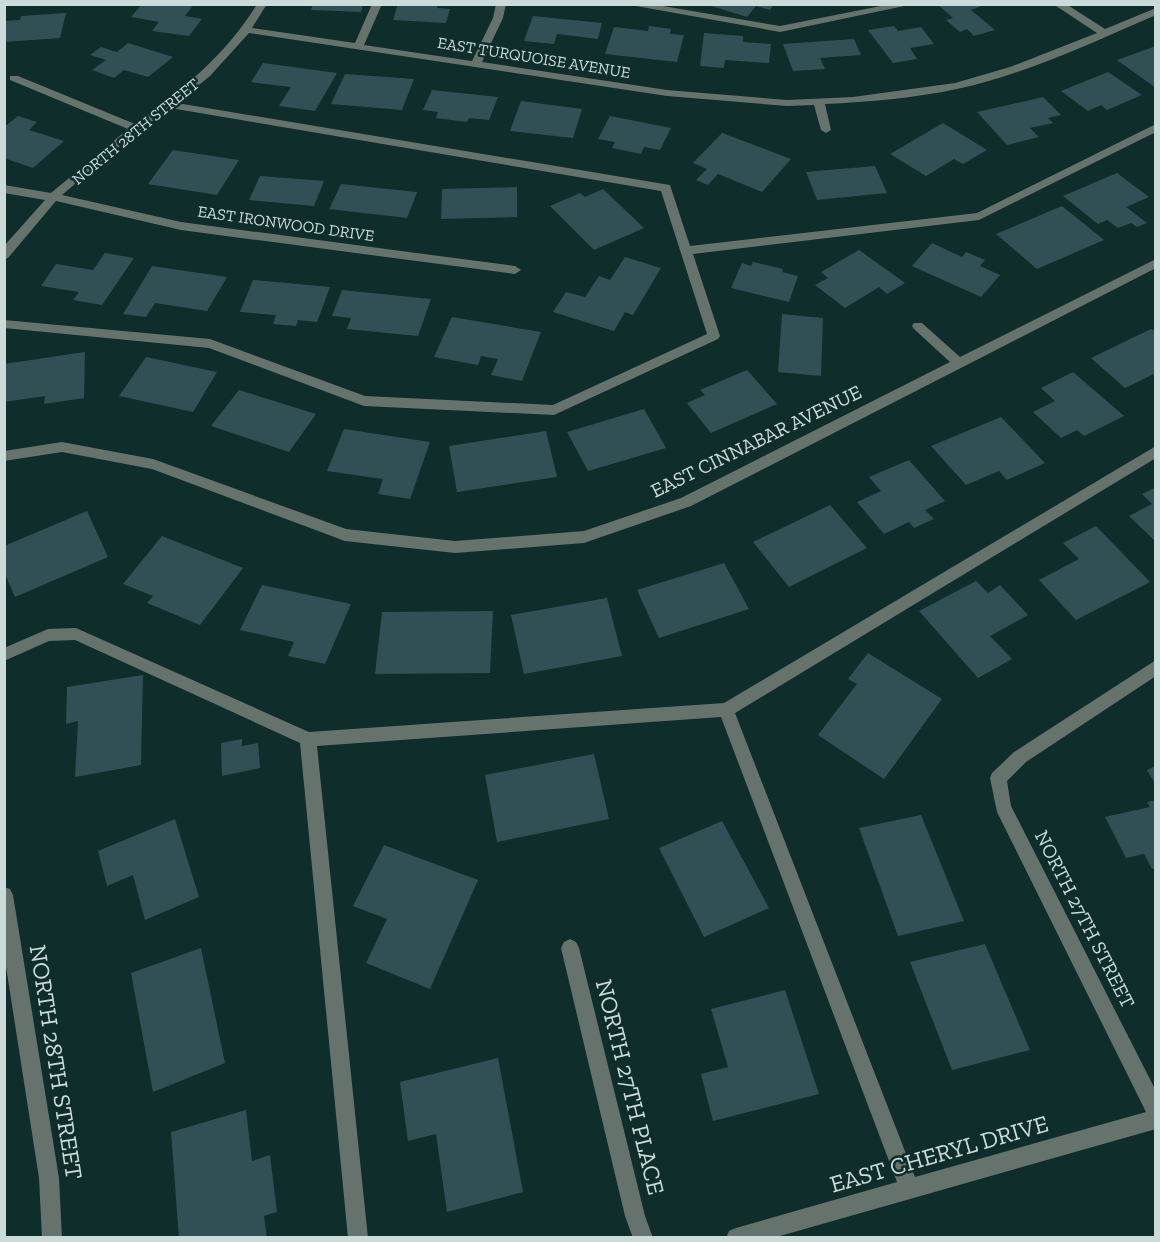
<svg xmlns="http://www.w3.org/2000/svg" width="1160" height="1242" viewBox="0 0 1160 1242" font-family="'Zilla Slab',serif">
	<rect width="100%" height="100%" fill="#0f2d2b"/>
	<g fill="#315055">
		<polygon points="142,4 194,4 185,16 202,19 189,36 152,31 159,22 131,17"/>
		<polygon points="313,4 363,4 361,12 311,10"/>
		<polygon points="398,4 438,4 437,8 450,9 446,23 393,20"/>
		<polygon points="705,4 774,4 770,10 756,6 747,17"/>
		<polygon points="937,4 987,4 971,10 995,30 974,36 967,29 960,32 946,20 953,18"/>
		<polygon points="66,13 60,38 4,42 4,21 20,20 21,16"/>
		<polygon points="533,16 602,23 598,39 557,34 554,44 524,41"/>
		<polygon points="649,26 671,29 670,34 684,35 677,62 605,54 614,27 648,31"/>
		<polygon points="894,26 898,31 921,27 934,44 910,48 917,59 893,63 868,30"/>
		<polygon points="704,33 743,36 743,42 771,44 769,63 725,60 724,68 700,66"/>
		<polygon points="854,39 861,55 820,58 825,69 793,71 783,44"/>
		<polygon points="128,43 173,57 148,77 124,70 114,78 92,70 106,60 90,55 101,47 117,52"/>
		<polygon points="1156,46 1156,88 1117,60"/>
		<polygon points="263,63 337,73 315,111 279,106 291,87 251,82"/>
		<polygon points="1108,72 1142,95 1107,110 1101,105 1088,111 1061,91"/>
		<polygon points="345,74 414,79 402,110 331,104"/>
		<polygon points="432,90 498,97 489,120 469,118 467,122 436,118 438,112 423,110"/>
		<polygon points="1043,97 1061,115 1048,118 1053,123 1030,128 1039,137 1007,145 977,112"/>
		<polygon points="521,101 582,109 573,138 510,131"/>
		<polygon points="18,116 37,122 29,130 64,141 33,168 4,158 4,127"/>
		<polygon points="610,116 671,128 660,150 644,147 641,154 612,148 615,142 598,139"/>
		<polygon points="943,123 987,150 963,164 954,159 926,176 890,154"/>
		<polygon points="722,133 791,159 762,192 718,174 708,185 696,180 707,169 693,163"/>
		<polygon points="173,150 239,160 217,195 148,184"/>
		<polygon points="875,166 887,193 817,200 806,172"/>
		<polygon points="1117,173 1149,197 1126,207 1147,223 1137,227 1131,223 1118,228 1107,220 1098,224 1063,196"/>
		<polygon points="260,176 324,181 314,206 249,200"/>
		<polygon points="341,184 417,192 407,218 329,209"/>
		<polygon points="517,187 517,217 441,219 442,189"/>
		<polygon points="603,189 644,228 594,250 550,206 580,193 585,197"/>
		<polygon points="1062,206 1104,240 1037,269 996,234"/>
		<polygon points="932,243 962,257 966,252 985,260 980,266 1000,275 981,297 912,266"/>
		<polygon points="859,250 905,283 887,294 879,287 845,308 815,285 828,278 821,272"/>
		<polygon points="105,253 134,258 102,305 73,300 79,292 41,286 56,264 93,270"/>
		<polygon points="625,257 661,268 633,315 625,312 614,331 553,312 566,292 585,297 599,276 610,280"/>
		<polygon points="753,262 783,269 782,272 798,276 789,302 731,288 742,263 751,266"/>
		<polygon points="152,266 227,277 207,311 155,303 146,317 123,314"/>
		<polygon points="253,280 330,287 317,322 298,320 296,326 273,324 276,315 240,312"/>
		<polygon points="342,290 431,299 418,336 347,329 351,318 332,316"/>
		<polygon points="782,314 823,318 821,376 778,372"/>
		<polygon points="452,317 541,332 522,381 491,375 498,359 481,356 478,365 434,357"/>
		<polygon points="1151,329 1156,332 1156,373 1125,388 1091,358"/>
		<polygon points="85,352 84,398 44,404 45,396 4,402 4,364"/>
		<polygon points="146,357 217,372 193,412 119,396"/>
		<polygon points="747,370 777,404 711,433 687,403 705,395 700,390"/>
		<polygon points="1073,372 1124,416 1084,436 1077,430 1061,438 1033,412 1055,401 1041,388"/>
		<polygon points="239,390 316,414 289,452 211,426"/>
		<polygon points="644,409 666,448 588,471 567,432"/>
		<polygon points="1001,417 1045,463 1007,480 999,471 966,485 931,446"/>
		<polygon points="344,429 430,442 410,499 378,494 383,479 327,471"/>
		<polygon points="546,431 557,477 457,492 449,446"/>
		<polygon points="909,460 945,501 925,510 934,519 914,528 909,522 884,534 857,502 881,491 869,477"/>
		<polygon points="1156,487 1156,542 1129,516 1152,504 1142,494"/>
		<polygon points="830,505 867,548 789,587 753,542"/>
		<polygon points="87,511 108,557 15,597 4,572 4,546"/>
		<polygon points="1096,526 1150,582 1076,620 1039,580 1079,559 1063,543"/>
		<polygon points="162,536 243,568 200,625 147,603 153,596 123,584"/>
		<polygon points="724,563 749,609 659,638 637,590"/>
		<polygon points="976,581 988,593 1000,585 1028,615 990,636 1012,659 978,678 919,611"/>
		<polygon points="262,585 351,604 325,664 288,656 294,642 240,630"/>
		<polygon points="607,598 622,656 524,674 511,615"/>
		<polygon points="493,611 490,673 375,674 382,612"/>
		<polygon points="868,653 942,699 884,779 818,735 857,684 848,679"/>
		<polygon points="143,675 141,765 75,777 78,721 66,724 67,687"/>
		<polygon points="242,739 242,746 258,743 260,768 222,776 221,743"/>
		<polygon points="594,754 609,819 497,842 485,775"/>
		<polygon points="1156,766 1156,785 1147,770"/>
		<polygon points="1156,800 1156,868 1152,869 1144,854 1126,858 1105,817 1150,807 1147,802"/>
		<polygon points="921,815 964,921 898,936 859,828"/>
		<polygon points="175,819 199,897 145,920 133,875 107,886 98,851"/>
		<polygon points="722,821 769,908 704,937 659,848"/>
		<polygon points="384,845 478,880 430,989 366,963 387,919 353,906"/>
		<polygon points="985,944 1030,1050 952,1070 910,962"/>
		<polygon points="201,948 225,1063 153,1092 131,973"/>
		<polygon points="785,990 819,1094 713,1121 701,1074 728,1067 711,1009"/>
		<polygon points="498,1058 523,1192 447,1212 436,1134 408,1141 400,1082"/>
		<polygon points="246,1110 252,1161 270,1155 277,1212 264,1216 267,1238 179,1238 171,1132"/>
	</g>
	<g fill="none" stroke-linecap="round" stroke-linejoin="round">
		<g fill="#66726c" fill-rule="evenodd">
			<path d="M 257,4 L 267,4 L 252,28 L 355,43 L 372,4 L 382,4 L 364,45 L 472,61 L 493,18 L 496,4 L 506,4 L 503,18 L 482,62 L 667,90 L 787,100 L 853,97 L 955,83 L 1010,67 L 1097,33 L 1053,4 L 1066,4 L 1105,29 L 1156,8 L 1156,15 C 1091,43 1026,74 957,89 C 915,98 868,102 825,104 L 831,130 L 826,133 L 821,130 L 814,105 L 787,106 L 667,96 L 249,33 L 210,76 L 177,103 L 670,185 L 690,246 L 977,213 L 1156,124 L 1156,132 L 979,220 L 693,254 L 720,336 L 718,339 L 554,415 L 364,406 L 209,348 L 4,328 L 4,320 L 210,339 L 365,396 L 553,405 L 707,334 L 661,191 L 170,108 L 116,149 L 62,195 L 181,222 L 515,266 L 521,270 L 515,274 L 181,230 L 56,201 L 8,258 L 4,259 L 4,246 L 45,200 L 4,193 L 4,185 L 51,193 L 128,129 L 10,80 L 10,76 L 18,76 L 135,124 C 183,89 226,55 257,4 Z"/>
			<polygon points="625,4 651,4 780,26 891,4 914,4 780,32"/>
			<polygon points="1156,259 1156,268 691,506 584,543 455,553 345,541 152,469 62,452 4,461 4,451 62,442 153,459 346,529 455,541 584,531 681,498 950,362 914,329 912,326 914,323 922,323 960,357"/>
			<polygon points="1156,446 1156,458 735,713 915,1177 1146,1112 997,812 990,778 992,773 1014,752 1156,660 1156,676 1026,762 1007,781 1011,806 1156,1091 1156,1129 773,1238 726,1238 729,1231 736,1228 897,1182 721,717 317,746 368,1238 348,1238 300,743 75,640 49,641 4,661 4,648 48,629 76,628 309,732 724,703"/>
			<polygon points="4,887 10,889 13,895 59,1178 62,1238 42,1238 39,1178 4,954"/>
			<polygon points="570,939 576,942 579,948 645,1216 653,1238 633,1238 625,1216 561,948 564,942"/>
		</g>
	</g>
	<g text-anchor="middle" stroke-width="5" stroke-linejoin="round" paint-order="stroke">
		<g font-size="16" fill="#cadbd9" stroke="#0f2d2b">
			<text transform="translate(534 57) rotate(9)" y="6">EAST TURQUOISE AVENUE</text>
			<text transform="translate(135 131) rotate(-39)" y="6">NORTH 28TH STREET</text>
			<text transform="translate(286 223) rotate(8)" y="6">EAST IRONWOOD DRIVE</text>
		</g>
		<g font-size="20" fill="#cadbd9" stroke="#0f2d2b">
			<text transform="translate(756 441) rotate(-26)" y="7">EAST CINNABAR AVENUE</text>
			<text transform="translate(1085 919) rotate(63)" y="7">NORTH 27TH STREET</text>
		</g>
		<g font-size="24" fill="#cadbd9" stroke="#0f2d2b">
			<text transform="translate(56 1062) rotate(81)" y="8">NORTH 28TH STREET</text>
			<text transform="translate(630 1087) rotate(76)" y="8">NORTH 27TH PLACE</text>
			<text transform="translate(939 1154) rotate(-16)" y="8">EAST CHERYL DRIVE</text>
		</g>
	</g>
	<rect width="1160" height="1242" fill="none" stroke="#cadbd9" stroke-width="12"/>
</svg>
